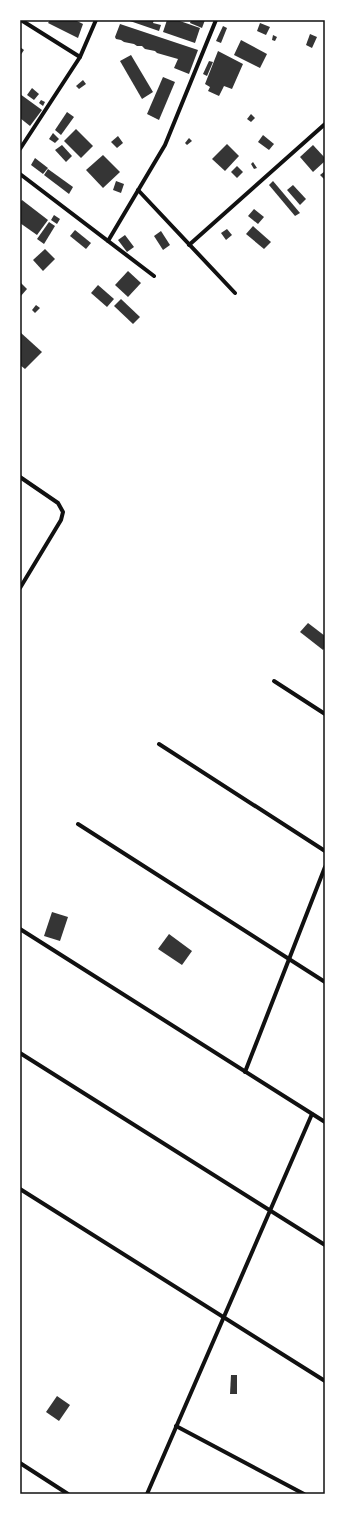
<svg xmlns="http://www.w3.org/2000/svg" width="345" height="1514" viewBox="0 0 345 1514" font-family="Ubuntu,sans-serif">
	<rect width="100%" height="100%" fill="#fff"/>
	<g fill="#353535">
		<polygon points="50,20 75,20 83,24 78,38 48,23"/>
		<polygon points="127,20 154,20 153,23 161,25 159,31"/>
		<polygon points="167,20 177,20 200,28 195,43 163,32"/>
		<polygon points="191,20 205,20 202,28 190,23"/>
		<polygon points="260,23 270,27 266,35 257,31"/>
		<polygon points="120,24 198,50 189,74 174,68 178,59 157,53 155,51 145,49 142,46 137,46 134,44 124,42 121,40 116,39 115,37"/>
		<polygon points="223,26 227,28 221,43 216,41"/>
		<polygon points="310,34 317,37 312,48 306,45"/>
		<polygon points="273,35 277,37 275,41 272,40"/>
		<polygon points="241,40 267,54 260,68 234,55"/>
		<polygon points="20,47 24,50 20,56"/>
		<polygon points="218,51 243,64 232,89 224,86 219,96 208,91 210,87 205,84"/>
		<polygon points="131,55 153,92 142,99 120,61"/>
		<polygon points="209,61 213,62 207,76 203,74"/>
		<polygon points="163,77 175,82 159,120 147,114"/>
		<polygon points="83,80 86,84 79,89 76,86"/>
		<polygon points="32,88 39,94 34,100 27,95"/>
		<polygon points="20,94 42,110 30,126 20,118"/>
		<polygon points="41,100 45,102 43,106 39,103"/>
		<polygon points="67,112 74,117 61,135 55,130"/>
		<polygon points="251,114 255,118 251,122 247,119"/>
		<polygon points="76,129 93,146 81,158 64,141"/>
		<polygon points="53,133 59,139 55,143 49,139"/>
		<polygon points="263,135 274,144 269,150 258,142"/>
		<polygon points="118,136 123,143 117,148 111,142"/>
		<polygon points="189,138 192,141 187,145 185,143"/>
		<polygon points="227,144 239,156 225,171 212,159"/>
		<polygon points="62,145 72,156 66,162 55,150"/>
		<polygon points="313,145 325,158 325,161 313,172 300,157"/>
		<polygon points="103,155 120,172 103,188 86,170"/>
		<polygon points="35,158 48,168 43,174 31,165"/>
		<polygon points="253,162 257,168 254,169 251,164"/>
		<polygon points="237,166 243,172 237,178 231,172"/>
		<polygon points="48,169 73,187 69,194 44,175"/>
		<polygon points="325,171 325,180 320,175"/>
		<polygon points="116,181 124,184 121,193 113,190"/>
		<polygon points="273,181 300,213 295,216 269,185"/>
		<polygon points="293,185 306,199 300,205 287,190"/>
		<polygon points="22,200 48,220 37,235 20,223 20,203"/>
		<polygon points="254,209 264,217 258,224 248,216"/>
		<polygon points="54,215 60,219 57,224 51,220"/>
		<polygon points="49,222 55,226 44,244 37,239"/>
		<polygon points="253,226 271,242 264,249 246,234"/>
		<polygon points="227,229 232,235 226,240 221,233"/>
		<polygon points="75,230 91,243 86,249 70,236"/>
		<polygon points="161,231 170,245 163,250 154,236"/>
		<polygon points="125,235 134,247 127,252 118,240"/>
		<polygon points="45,249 55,259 43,271 33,260"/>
		<polygon points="128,271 141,283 128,297 115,285"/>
		<polygon points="20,282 27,289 20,297"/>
		<polygon points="98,285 114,299 107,307 91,293"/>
		<polygon points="121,299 140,317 133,324 114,306"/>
		<polygon points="36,305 40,308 35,313 32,310"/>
		<polygon points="20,332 42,352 25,369 20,365"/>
		<polygon points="308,623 325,636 325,647 323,650 300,632"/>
		<polygon points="52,912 68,917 60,941 44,936"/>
		<polygon points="169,934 192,951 182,965 158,949"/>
		<polygon points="231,1375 237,1375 237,1394 230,1394"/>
		<polygon points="57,1396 70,1405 59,1421 46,1412"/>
	</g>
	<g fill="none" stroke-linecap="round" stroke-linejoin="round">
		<g stroke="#111" stroke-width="4">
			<polyline points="21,20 80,57"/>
			<polyline points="20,149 80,57 96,20"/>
			<polyline points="20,174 154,276"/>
			<polyline points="138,190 235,293"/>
			<polyline points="108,241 165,145 216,20"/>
			<polyline points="189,245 325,124"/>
			<polyline points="20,477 58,503 63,512 61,520 20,588"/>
			<polyline points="274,681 325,714"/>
			<polyline points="159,744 325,851"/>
			<polyline points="78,824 325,982"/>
			<polyline points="20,929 325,1122"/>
			<polyline points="20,1053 325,1245"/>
			<polyline points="245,1072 325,867"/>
			<polyline points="20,1189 325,1381"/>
			<polyline points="176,1426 304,1494"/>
			<polyline points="20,1463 68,1494"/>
			<polyline points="147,1494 312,1114"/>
		</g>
	</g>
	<rect width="345" height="1514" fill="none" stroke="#ffffff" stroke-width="42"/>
	<rect x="21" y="21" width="303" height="1472" fill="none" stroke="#111" stroke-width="1.5"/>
</svg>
